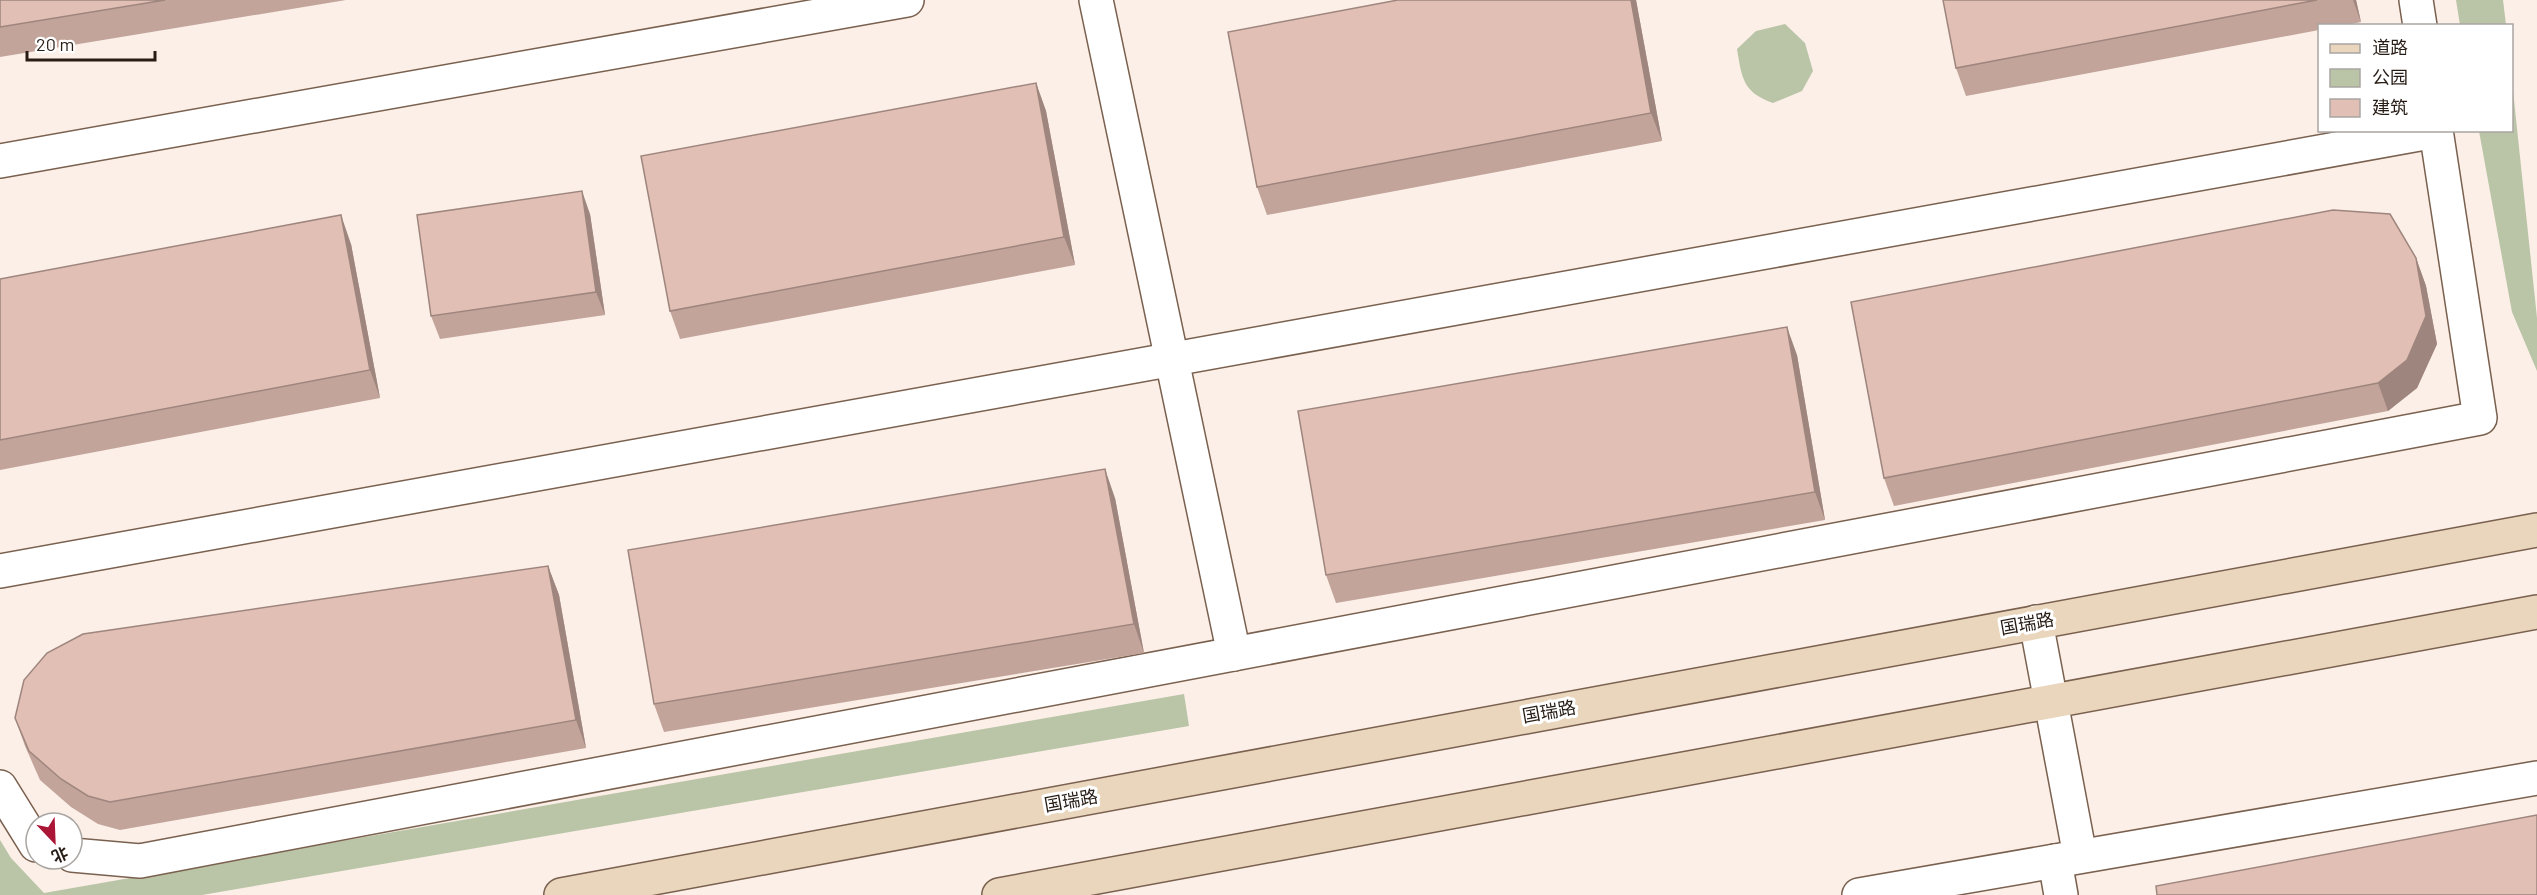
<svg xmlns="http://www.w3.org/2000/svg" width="2537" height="895" viewBox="0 0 2537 895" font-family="Barlow,'Noto Sans SC',sans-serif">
	<rect width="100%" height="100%" fill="#fbefe7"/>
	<g fill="#bac4a6">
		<polygon points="2456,0 2503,0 2506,25 2460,25"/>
		<path d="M 1785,24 L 1805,43 L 1813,71 L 1802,91 L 1773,103 C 1743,92 1742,79 1737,49 L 1756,31 Z"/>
		<polygon points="2512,81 2537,318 2537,371 2512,312 2479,131 2512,130"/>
		<polygon points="1184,694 1189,726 202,895 0,895 0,840 11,858 44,893"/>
	</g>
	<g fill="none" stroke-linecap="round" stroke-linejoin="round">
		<defs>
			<g id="street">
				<polyline points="1096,0 1234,654"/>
				<polyline points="2416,0 2420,26"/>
				<polyline points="0,161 907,0"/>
				<polyline points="0,571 2436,131"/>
				<polyline points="2036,622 2080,856"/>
				<polyline points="0,787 36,845"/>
				<polyline points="72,855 140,861 2480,418 2436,130"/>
				<polyline points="1859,895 2055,861"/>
				<polyline points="2061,895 2055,861 2537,778"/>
			</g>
			<g id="secondary">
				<polyline points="561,895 2537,530"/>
				<polyline points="999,895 2537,612"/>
			</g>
		</defs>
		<use href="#street" stroke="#7a604f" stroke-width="36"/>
		<use href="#secondary" stroke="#7a604f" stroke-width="36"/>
		<use href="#street" stroke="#fff" stroke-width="33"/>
		<use href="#secondary" stroke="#ead6bd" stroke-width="33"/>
	</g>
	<g fill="#c2a49b">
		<polygon points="0,0 346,0 0,57"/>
		<polygon points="1398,0 1636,0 1662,141 1267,215 1257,187"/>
		<polygon points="1943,0 2356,0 2361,22 2342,26 2319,26 2319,30 1966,96 1956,68"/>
		<polygon points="1036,83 1046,111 1075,265 680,339 670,311"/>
		<polygon points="590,214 605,315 440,339 431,316"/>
		<polygon points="351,244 380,398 0,470 0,279"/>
		<polygon points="2416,258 2426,286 2437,344 2417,388 2388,411 1894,506 1884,478"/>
		<polygon points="1797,355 1825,520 1336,603 1326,575"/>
		<polygon points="1115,498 1144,653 664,732 654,704"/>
		<polygon points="548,566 559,595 586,748 120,830 98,824 71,807 40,780 25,746 15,718"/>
	</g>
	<g fill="#9e867e">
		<polygon points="1631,0 1636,0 1662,141 1651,113"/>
		<polygon points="2353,0 2356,0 2361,22"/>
		<polygon points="1036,83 1046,111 1075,265 1064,237"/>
		<polygon points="582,191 590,214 605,315 596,292"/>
		<polygon points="341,215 351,244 380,398 370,370"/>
		<polygon points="2416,258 2426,286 2437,344 2417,388 2388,411 2378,383"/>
		<polygon points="1787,327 1797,355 1825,520 1815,492"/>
		<polygon points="1105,469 1115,498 1144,653 1134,624"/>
		<polygon points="548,566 559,595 586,748 576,720"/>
	</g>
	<g fill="#e2bfb4" stroke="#9e867e" stroke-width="1.5">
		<polygon points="0,0 165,0 0,27"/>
		<polygon points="1398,0 1631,0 1651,113 1257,187 1228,32"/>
		<polygon points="1943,0 2317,0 1956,68"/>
		<polygon points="1036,83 1064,237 670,311 641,156"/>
		<polygon points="582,191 596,292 431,316 417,215"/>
		<polygon points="2333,210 2390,214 2416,258 2426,316 2407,360 2378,383 1884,478 1851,302"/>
		<polygon points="341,215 370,370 0,440 0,279"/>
		<polygon points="1787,327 1815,492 1326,575 1298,411"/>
		<polygon points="1105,469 1134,624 654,704 628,550"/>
		<polygon points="548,566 576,720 110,802 88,796 61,779 29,751 15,718 24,680 47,653 83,634"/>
		<polygon points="2537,815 2537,895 2157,895 2156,886"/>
	</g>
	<g text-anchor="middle" stroke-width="6" stroke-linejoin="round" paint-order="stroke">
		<g font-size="18" fill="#281d16" stroke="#fff">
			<text transform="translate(2027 624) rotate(-10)" y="6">国瑞路</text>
			<text transform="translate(1549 712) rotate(-10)" y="6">国瑞路</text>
			<text transform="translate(1071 801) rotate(-10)" y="6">国瑞路</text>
		</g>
	</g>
	<rect x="2318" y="24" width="195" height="108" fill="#ffffff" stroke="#a9a5a2" stroke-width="1.5"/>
	<rect x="2330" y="44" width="30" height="9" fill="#ead6bd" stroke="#a9a5a2" stroke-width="1.5"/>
	<text x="2372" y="54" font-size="18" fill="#281d16">道路</text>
	<rect x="2330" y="69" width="30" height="18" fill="#bac4a6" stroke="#a9a5a2" stroke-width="1.5"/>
	<text x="2372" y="84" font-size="18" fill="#281d16">公园</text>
	<rect x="2330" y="99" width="30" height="18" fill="#e2bfb4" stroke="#a9a5a2" stroke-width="1.5"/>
	<text x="2372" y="114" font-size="18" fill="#281d16">建筑</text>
	<g transform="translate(54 841) rotate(157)"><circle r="28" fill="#ffffff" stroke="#a9a5a2" stroke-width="1.5"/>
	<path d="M0-4.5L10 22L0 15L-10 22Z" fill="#ab1536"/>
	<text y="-9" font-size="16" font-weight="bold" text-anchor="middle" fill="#281d16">北</text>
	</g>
	<path d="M27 51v9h128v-9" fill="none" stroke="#281d16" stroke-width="3"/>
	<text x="36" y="51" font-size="18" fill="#281d16" stroke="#ffffff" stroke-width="4.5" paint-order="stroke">20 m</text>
</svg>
